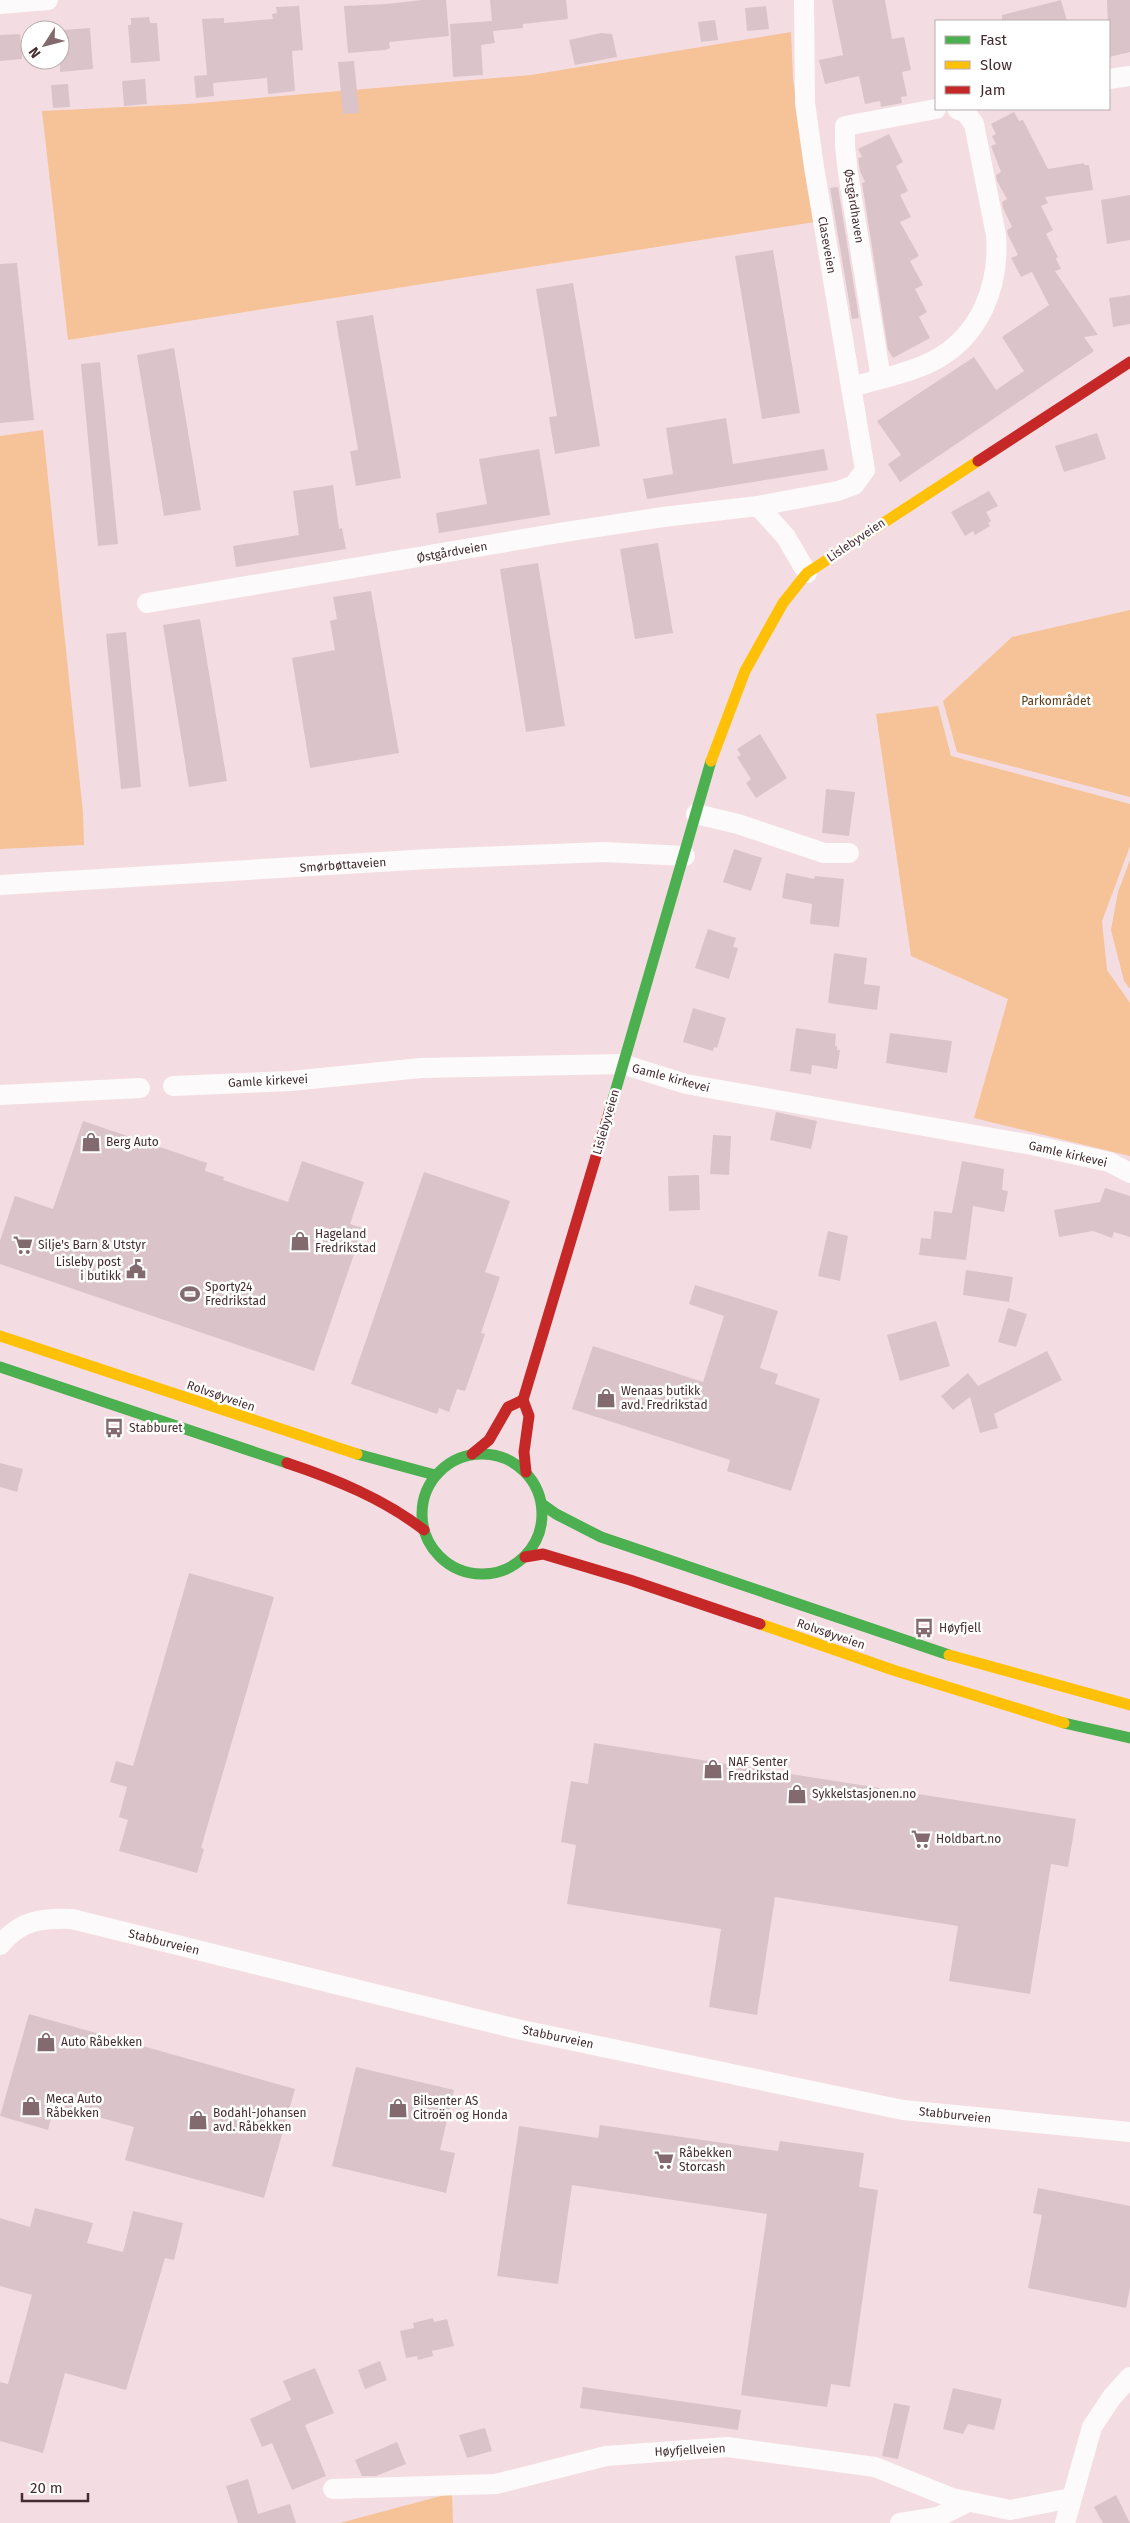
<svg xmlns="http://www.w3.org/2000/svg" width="1130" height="2523" viewBox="0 0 1130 2523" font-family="'Fira Sans',sans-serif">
	<rect width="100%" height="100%" fill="#f4dde2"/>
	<g fill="#f6c297">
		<polygon points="791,32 793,79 815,222 68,340 42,111 187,104 531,75"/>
		<polygon points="43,430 83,813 84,845 0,849 0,436"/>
		<polygon points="1130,610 1130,797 957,752 943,701 1012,637"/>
		<polygon points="938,706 951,756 1130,804 1130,846 1102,921 1107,970 1130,1003 1130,1156 974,1118 1008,999 911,956 876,714"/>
		<polygon points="1130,860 1130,989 1124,981 1111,930 1118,892"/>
		<polygon points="452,2493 453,2523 340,2523"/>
	</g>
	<g fill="#dbc4c9">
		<polygon points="422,0 446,0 449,36 389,42 390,48 385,50 348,53 344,6 387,4"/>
		<polygon points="490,0 566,0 568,19 523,24 523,28 493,31 495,43 481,45 483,75 453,77 450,24 492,21"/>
		<polygon points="832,0 885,0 892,39 904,37 911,70 902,72 907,96 901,97 902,103 881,107 880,101 865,104 859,76 825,84 819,60 843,55"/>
		<polygon points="1061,0 1067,21 1002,21 1002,15"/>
		<polygon points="1107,0 1130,0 1130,52 1109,57"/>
		<polygon points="299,6 303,50 292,51 295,91 268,94 267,78 213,83 214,96 196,98 194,76 207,75 202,19 224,18 224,23 273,19 272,14 277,13 276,7"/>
		<polygon points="766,6 769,29 747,31 745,8"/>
		<polygon points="149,17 150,23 157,23 160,61 131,63 128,25 131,25 131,18"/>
		<polygon points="715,20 718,40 701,42 698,22"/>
		<polygon points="90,28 93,69 60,72 60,34 62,34 62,30"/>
		<polygon points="601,33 612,34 617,57 575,65 569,40"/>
		<polygon points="20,34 22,59 0,61 0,35"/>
		<polygon points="354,61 359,113 343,114 338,62"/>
		<polygon points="145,79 147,104 124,106 122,81"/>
		<polygon points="68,84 70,107 53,108 51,85"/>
		<polygon points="1014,112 1019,121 1023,120 1048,169 1084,163 1084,165 1089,165 1093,190 1045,197 1048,203 1041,206 1053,230 1046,234 1058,257 1056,259 1061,269 1055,271 1098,335 1084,337 1094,351 900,482 888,464 901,455 877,421 974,357 996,390 1024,371 1002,337 1049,305 1032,272 1021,277 1011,258 1018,255 1008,235 1007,230 1012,227 1003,208 1002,202 1007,199 997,181 996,175 1001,172 991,146 996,144 992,136 996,134 991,124"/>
		<polygon points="889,134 903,162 896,166 908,191 900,195 911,217 900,222 919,256 910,261 923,285 915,289 927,312 919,317 930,338 893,358 888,350 862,183 865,182 860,171 858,158 862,157 858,149"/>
		<polygon points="838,187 859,318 852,319 830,188"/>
		<polygon points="1130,195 1130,240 1107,244 1101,200"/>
		<polygon points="773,250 800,413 762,419 735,256"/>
		<polygon points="17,263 34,420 0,423 0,264"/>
		<polygon points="573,283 600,446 555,454 549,417 557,416 536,289"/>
		<polygon points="1130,295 1130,324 1113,327 1109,298"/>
		<polygon points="373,315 401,478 356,486 350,451 358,450 336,321"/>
		<polygon points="174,348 201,510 164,516 137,355"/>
		<polygon points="100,362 118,544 98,546 81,364"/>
		<polygon points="726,418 733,464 824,449 828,470 647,499 643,479 673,474 666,428"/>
		<polygon points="1097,433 1106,459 1064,472 1055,446"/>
		<polygon points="539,449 550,515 439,533 436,513 487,504 479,459"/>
		<polygon points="333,485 339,529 342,528 346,549 236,567 233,546 299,535 293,491"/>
		<polygon points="989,491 998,506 986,512 991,521 988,523 990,526 975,535 973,531 965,536 951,512"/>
		<polygon points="658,543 673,633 635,639 620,549"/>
		<polygon points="538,563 565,726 526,732 500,569"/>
		<polygon points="371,591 399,753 310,768 292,658 335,650 330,621 337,619 333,597"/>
		<polygon points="200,619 227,781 189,787 163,625"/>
		<polygon points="126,632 141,787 121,789 106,634"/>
		<polygon points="760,734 787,778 756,798 746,783 751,779 737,757 741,755 737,749"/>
		<polygon points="826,789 855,792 849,836 822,833"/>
		<polygon points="734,849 762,858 751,891 723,882"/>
		<polygon points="786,873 814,879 815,876 844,879 839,927 810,924 812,904 782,898"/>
		<polygon points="708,929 736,938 733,947 738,948 729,979 695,968"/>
		<polygon points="834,953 867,958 864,984 880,986 877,1010 828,1003"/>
		<polygon points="693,1008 726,1018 717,1048 714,1047 713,1051 683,1042"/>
		<polygon points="796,1028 836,1034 835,1046 837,1046 837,1050 840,1050 837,1069 812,1065 811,1074 790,1071"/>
		<polygon points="890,1033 952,1041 947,1073 886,1063"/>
		<polygon points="776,1112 817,1121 811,1149 770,1140"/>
		<polygon points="83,1121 207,1163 205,1171 224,1177 223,1180 288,1202 302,1161 364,1182 350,1224 363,1228 314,1371 0,1264 0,1241 15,1196 53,1209"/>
		<polygon points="713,1135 731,1136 729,1175 710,1174"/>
		<polygon points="962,1161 1004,1169 1002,1190 1008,1191 1004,1212 973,1206 966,1260 919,1255 921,1238 931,1239 934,1211 952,1213"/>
		<polygon points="424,1172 510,1201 485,1272 500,1277 481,1333 485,1334 465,1391 457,1389 449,1412 439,1408 437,1414 351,1384"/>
		<polygon points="699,1175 700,1210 669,1211 668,1176"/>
		<polygon points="1105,1188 1130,1196 1130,1237 1114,1232 1112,1238 1093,1231 1059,1237 1054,1210 1100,1202"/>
		<polygon points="828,1231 848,1236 840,1281 818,1276"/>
		<polygon points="966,1270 1013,1277 1009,1302 963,1295"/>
		<polygon points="695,1285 778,1311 760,1368 778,1374 775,1384 820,1399 791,1491 727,1471 730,1460 572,1409 593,1346 703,1382 724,1316 689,1304"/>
		<polygon points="1008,1308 1027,1314 1016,1347 998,1342"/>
		<polygon points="936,1321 950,1366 900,1381 887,1335"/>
		<polygon points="1047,1351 1062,1380 994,1414 998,1428 980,1433 970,1397 953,1410 941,1396 968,1373 978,1386"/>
		<polygon points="0,1463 23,1469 17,1492 0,1487"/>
		<polygon points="189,1573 274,1597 201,1848 204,1849 197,1873 119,1851 128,1820 119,1817 127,1787 110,1782 116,1761 133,1766"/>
		<polygon points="594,1743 1076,1819 1068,1867 1051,1864 1030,1994 949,1981 958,1926 775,1897 757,2015 709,2007 721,1929 567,1904 576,1845 561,1842 571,1781 588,1784"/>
		<polygon points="29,2014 295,2089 264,2198 125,2160 134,2127 55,2105 48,2130 0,2116"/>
		<polygon points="356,2067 454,2090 440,2150 455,2153 446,2193 332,2166"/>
		<polygon points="600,2125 778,2151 780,2141 864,2153 859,2187 878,2190 850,2387 831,2384 827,2407 741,2395 767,2214 572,2185 558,2284 497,2276 519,2126 598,2138"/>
		<polygon points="1038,2188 1130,2206 1130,2288 1126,2308 1028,2288 1042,2215 1033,2213"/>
		<polygon points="35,2208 93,2223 87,2243 123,2252 133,2211 183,2223 174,2260 165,2258 126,2390 65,2373 43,2453 0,2441 0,2382 8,2384 32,2295 0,2286 0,2218 30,2227"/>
		<polygon points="433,2318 434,2322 447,2319 454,2346 432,2351 433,2356 418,2360 417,2356 406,2358 400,2331 414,2328 413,2323"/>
		<polygon points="380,2361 387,2380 365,2389 358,2370"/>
		<polygon points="315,2368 334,2413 305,2425 326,2476 292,2490 272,2443 262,2447 250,2419 291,2400 283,2381"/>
		<polygon points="583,2387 741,2410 738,2430 580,2408"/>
		<polygon points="953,2388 1002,2399 994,2430 968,2424 963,2434 943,2429"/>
		<polygon points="894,2403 910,2406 898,2459 882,2456"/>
		<polygon points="485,2428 492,2451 467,2458 459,2435"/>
		<polygon points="397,2442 406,2464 376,2476 362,2476 355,2460"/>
		<polygon points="248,2479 258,2514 290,2504 296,2523 238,2523 226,2486"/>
		<polygon points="1116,2495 1130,2523 1103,2523 1094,2507"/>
	</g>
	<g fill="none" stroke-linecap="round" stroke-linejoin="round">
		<g stroke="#fdfafb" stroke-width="20">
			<polyline points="804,0 805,103 814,167 865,470 854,485 838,491 758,506 786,537 807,573"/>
			<polyline points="0,4 48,0"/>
			<polyline points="1109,79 1130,76"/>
			<polyline points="881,379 848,173 845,146 845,126 936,109"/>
			<path d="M 852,387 C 878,379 907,374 931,362 C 980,338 1000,286 996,235 L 974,124 L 966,113 L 957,109"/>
			<polyline points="147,603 565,532 663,517 758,506"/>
			<polyline points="696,814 738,824 824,853 849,853"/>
			<polyline points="0,885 429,859 604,852 685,856"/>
			<polyline points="173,1086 291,1081 421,1068 622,1064 686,1084 1032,1145 1109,1162 1130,1173"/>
			<polyline points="0,1095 140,1088"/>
			<path d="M 0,1945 C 21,1920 41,1918 72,1919 L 517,2029 L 903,2110 L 1130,2132"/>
			<polyline points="333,2489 496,2484 606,2456 727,2447 875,2467 952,2498 1010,2510 1071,2498"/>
			<polyline points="900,2523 938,2517 968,2502"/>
			<polyline points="1065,2523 1092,2427 1112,2397 1130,2377"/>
		</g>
		<g stroke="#4caf50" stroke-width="11">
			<polyline points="609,1113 711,761"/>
			<polyline points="0,1367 287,1463"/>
			<polyline points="357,1454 435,1475"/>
			<circle cx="482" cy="1514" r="60"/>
			<polyline points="542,1504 556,1514 601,1537 949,1655"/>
			<polyline points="1064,1723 1130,1738"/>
		</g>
		<g stroke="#ffc107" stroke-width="11">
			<polyline points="711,761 745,671 783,603 807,573 978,461"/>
			<polyline points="0,1336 357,1454"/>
			<polyline points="760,1624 893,1670 1064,1723"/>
			<polyline points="949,1655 1130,1705"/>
		</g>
		<g stroke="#c62828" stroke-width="11">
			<polyline points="978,461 1130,362"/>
			<polyline points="472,1454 489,1440 508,1407 523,1400"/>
			<path d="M 287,1463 C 335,1479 384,1499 424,1530"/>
			<polyline points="526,1472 524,1452 529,1416 523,1400 609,1113"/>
			<polyline points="525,1557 543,1554 630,1580 760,1624"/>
		</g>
	</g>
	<defs>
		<symbol id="shop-bare" viewBox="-9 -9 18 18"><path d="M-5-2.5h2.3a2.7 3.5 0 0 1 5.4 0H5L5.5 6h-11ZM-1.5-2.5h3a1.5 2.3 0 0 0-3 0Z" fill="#826a6f" stroke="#fff" stroke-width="2.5" paint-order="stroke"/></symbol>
		<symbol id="supermarket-bare" viewBox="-9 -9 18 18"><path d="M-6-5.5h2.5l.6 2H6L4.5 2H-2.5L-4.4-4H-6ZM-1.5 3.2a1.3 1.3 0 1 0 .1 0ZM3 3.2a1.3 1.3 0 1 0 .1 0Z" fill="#826a6f" stroke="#fff" stroke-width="2.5" paint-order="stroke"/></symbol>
		<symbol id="civic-bare" viewBox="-9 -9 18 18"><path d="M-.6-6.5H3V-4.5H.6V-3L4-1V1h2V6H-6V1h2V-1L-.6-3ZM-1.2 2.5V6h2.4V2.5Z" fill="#826a6f" stroke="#fff" stroke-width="2.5" paint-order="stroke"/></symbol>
		<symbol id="stadium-bare" viewBox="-9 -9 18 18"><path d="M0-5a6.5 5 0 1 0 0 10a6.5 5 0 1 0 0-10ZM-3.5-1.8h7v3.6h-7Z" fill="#826a6f" stroke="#fff" stroke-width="2.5" paint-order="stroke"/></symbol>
		<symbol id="bus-bare" viewBox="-9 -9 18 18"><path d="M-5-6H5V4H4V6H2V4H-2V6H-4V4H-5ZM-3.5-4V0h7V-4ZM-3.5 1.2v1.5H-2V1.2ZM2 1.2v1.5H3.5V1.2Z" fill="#826a6f" stroke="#fff" stroke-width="2.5" paint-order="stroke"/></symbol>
	</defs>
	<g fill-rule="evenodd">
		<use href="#shop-bare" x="77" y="1128" width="28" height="28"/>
		<use href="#shop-bare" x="286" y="1227" width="28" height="28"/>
		<use href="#supermarket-bare" x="9" y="1231" width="28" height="28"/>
		<use href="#civic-bare" x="122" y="1255" width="28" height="28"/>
		<use href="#stadium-bare" x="176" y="1280" width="28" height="28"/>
		<use href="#shop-bare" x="592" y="1384" width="28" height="28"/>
		<use href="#bus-bare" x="100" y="1414" width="28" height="28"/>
		<use href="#bus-bare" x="910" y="1614" width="28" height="28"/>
		<use href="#shop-bare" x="699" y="1755" width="28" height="28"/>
		<use href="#shop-bare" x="783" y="1780" width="28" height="28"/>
		<use href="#supermarket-bare" x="907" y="1825" width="28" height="28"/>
		<use href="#shop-bare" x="32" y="2028" width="28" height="28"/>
		<use href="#shop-bare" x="17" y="2092" width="28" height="28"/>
		<use href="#shop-bare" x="384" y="2094" width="28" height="28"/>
		<use href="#shop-bare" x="184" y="2106" width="28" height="28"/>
		<use href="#supermarket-bare" x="650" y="2146" width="28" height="28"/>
	</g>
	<g text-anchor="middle" stroke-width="5" stroke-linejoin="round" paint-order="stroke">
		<g font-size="12" fill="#452c31" stroke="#fff">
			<text transform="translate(854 206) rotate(81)" y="4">Østgårdhaven</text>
			<text transform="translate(827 245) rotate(80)" y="4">Claseveien</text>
			<text transform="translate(856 540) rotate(-34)" y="4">Lislebyveien</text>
			<text transform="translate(452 552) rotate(-10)" y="4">Østgårdveien</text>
			<text transform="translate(343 865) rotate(-4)" y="4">Smørbøttaveien</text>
			<text transform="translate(671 1078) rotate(15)" y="4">Gamle kirkevei</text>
			<text transform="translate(268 1081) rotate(-3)" y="4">Gamle kirkevei</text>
			<text transform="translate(606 1122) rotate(-74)" y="4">Lislebyveien</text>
			<text transform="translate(1068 1154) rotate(13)" y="4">Gamle kirkevei</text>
			<text transform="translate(221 1396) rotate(19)" y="4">Rolvsøyveien</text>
			<text transform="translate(831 1634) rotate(19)" y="4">Rolvsøyveien</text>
			<text transform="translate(164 1942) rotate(14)" y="4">Stabburveien</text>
			<text transform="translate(558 2037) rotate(12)" y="4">Stabburveien</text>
			<text transform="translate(955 2115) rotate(6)" y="4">Stabburveien</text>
			<text transform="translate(690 2450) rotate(-3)" y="4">Høyfjellveien</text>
		</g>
		<g font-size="12" fill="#5e3c15" stroke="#fff">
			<text x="1056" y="705">Parkområdet</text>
		</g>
		<g font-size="12" fill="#452c31" stroke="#fff" text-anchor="start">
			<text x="106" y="1146">Berg Auto</text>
			<text x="315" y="1238">Hageland<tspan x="315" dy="14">Fredrikstad</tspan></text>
			<text x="38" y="1249">Silje's Barn &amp; Utstyr</text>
			<text x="121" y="1266" text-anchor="end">Lisleby post<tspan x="121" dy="14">i butikk</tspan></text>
			<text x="205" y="1291">Sporty24<tspan x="205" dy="14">Fredrikstad</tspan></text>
			<text x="621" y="1395">Wenaas butikk<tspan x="621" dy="14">avd. Fredrikstad</tspan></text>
			<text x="129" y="1432">Stabburet</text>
			<text x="939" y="1632">Høyfjell</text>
			<text x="728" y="1766">NAF Senter<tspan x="728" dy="14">Fredrikstad</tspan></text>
			<text x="812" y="1798">Sykkelstasjonen.no</text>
			<text x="936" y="1843">Holdbart.no</text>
			<text x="61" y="2046">Auto Råbekken</text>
			<text x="46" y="2103">Meca Auto<tspan x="46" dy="14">Råbekken</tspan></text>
			<text x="413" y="2105">Bilsenter AS<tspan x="413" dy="14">Citroën og Honda</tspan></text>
			<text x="213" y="2117">Bodahl-Johansen<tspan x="213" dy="14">avd. Råbekken</tspan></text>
			<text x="679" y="2157">Råbekken<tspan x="679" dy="14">Storcash</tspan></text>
		</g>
	</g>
	<rect x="935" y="20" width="175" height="90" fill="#ffffff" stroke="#b5abad"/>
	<rect x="945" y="36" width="25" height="8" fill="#4caf50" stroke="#b5abad"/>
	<text x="980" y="45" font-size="15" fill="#452c31">Fast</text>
	<rect x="945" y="61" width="25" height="8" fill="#ffc107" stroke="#b5abad"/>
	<text x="980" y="70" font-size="15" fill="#452c31">Slow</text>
	<rect x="945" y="86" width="25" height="8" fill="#c62828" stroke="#b5abad"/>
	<text x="980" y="95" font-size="15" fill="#452c31">Jam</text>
	<g transform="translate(45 45) rotate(234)"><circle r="24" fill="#ffffff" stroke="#b5abad"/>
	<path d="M0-4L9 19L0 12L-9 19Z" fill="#826a6f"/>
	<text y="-8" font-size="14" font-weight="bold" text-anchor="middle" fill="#452c31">N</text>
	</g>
	<path d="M22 2493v8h66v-8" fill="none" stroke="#452c31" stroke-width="2.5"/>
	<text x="30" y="2493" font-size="15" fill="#452c31" stroke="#ffffff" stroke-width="4" paint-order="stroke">20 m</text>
</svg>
